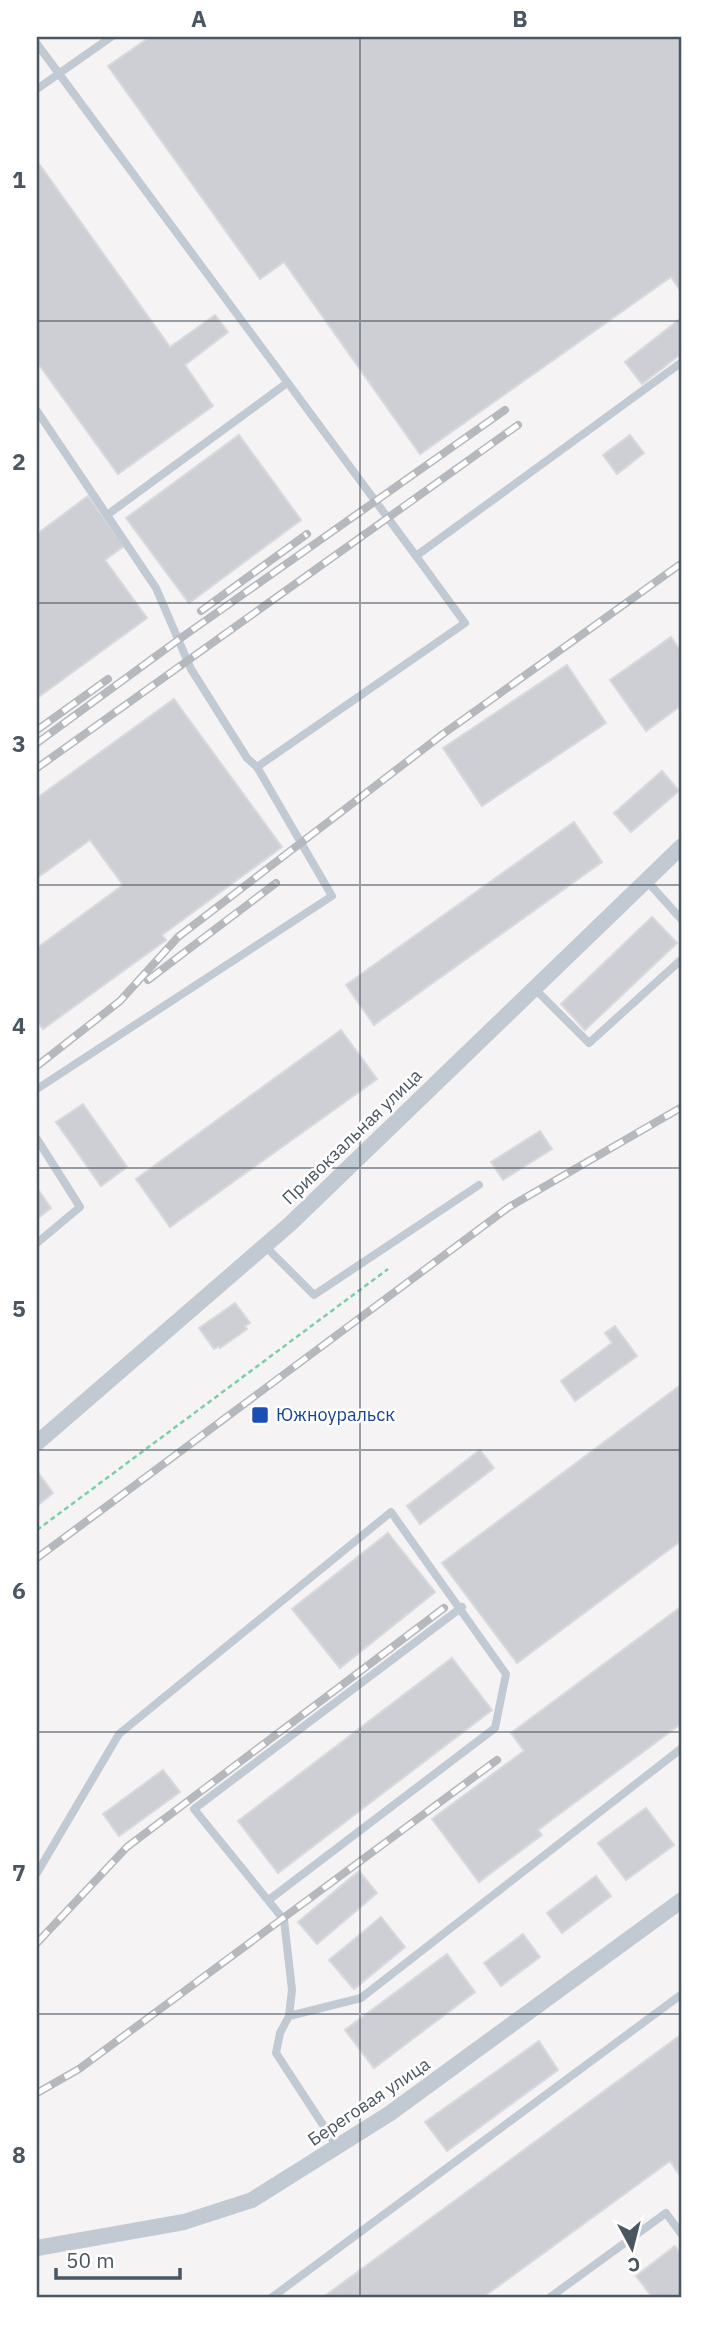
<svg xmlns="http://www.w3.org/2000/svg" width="719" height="2335" viewBox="0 0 719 2335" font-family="'IBM Plex Sans',sans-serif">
	<rect width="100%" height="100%" fill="#f5f3f3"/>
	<g fill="#cdcfd5" stroke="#d7d9de" stroke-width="2">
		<polygon points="150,37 682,37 682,293 671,277 420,454 284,262 260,279 108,66"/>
		<polygon points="37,161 170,347 215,315 228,332 185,365 213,406 118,474 37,362"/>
		<polygon points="680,319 682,353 642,384 625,362"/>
		<polygon points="239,435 301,520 189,603 126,518"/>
		<polygon points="630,435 644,453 617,474 603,455"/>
		<polygon points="88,496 124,546 105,560 147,618 37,698 37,534"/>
		<polygon points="671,637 682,653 682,705 646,731 610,680"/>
		<polygon points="567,665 606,723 482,806 443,748"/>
		<polygon points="174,699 282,847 162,935 166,940 43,1029 37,1021 37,948 123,885 90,840 37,878 37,798"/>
		<polygon points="662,771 679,791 631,832 614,813"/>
		<polygon points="574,822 602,862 374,1025 346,985"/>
		<polygon points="652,917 677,943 585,1030 561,1004"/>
		<polygon points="341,1030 377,1079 170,1227 136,1179"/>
		<polygon points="83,1104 127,1167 101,1186 56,1122"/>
		<polygon points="540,1131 552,1149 503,1180 491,1162"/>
		<polygon points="37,1188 51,1208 37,1219"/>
		<polygon points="235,1303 250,1323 245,1326 247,1329 220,1348 219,1346 214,1349 199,1328"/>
		<polygon points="615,1326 637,1356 575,1401 561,1381 612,1343 605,1333"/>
		<polygon points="682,1384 682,1540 517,1663 442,1563"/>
		<polygon points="480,1450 494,1468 420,1524 407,1506"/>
		<polygon points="37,1471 53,1493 37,1506"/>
		<polygon points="388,1533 435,1592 340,1668 292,1609"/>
		<polygon points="682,1606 682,1723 538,1830 542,1835 479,1882 432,1819 524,1751 511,1733"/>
		<polygon points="452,1658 492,1710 278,1873 238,1821"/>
		<polygon points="163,1770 180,1792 119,1836 103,1814"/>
		<polygon points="646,1808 674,1845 626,1880 598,1843"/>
		<polygon points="359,1871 377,1893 317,1944 298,1922"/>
		<polygon points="596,1876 611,1896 562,1933 547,1913"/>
		<polygon points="381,1917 405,1947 354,1989 329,1960"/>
		<polygon points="523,1934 540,1957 501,1986 484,1963"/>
		<polygon points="447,1954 475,1992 374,2068 345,2030"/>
		<polygon points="682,2034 682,2179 670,2161 482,2298 322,2298"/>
		<polygon points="539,2041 558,2070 447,2151 425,2122"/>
		<polygon points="675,2246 682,2256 682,2298 653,2298 636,2276"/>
	</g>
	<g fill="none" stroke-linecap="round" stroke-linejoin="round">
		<polyline stroke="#7ad0a6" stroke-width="2.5" stroke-dasharray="5 3.5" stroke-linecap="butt" points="37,1530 388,1269"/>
		<g stroke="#c1cad2" stroke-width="8">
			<polyline points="37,44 416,556"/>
			<polyline points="37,89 111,37"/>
			<polyline points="37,411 156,588 191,669 247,758 257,767"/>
			<polyline points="107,515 287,383"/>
			<polyline points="646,880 682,920"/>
			<polyline points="534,988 589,1043 682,959"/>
			<polyline points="37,1089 332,896 257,767 465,623 416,556 682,362"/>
			<polyline points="37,1139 80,1207 37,1243"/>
			<polyline points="265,1246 314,1295 479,1185"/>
			<polyline points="37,1873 119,1734 391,1512 506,1674 495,1728 270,1899"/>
			<polyline points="289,2016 361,1998 682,1748"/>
			<polyline points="338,2148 276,2053 280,2033 289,2016 292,1990 284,1920 194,1809 462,1607"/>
			<polyline points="271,2298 682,1994"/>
			<polyline points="549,2298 666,2213 682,2235"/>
		</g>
		<g stroke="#c1cad2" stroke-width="16">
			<polyline points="37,1443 290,1224 682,846"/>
			<polyline points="37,2248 184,2222 252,2200 389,2114 682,1900"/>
		</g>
		<defs>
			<g id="rail">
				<polyline points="201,611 307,534"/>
				<polyline points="37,730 108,679"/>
				<polyline points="37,743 178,640 505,410"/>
				<polyline points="37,768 518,425"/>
				<polyline points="148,980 276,883"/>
				<polyline points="37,1066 120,1001 178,937 443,734 682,563"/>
				<polyline points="37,1558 509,1207 682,1107"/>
				<polyline points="37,1943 127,1847 444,1608"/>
				<polyline points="37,2093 79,2069 497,1760"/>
			</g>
		</defs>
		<use href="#rail" stroke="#b5b8bd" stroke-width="8"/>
		<use href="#rail" stroke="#fff" stroke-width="5" stroke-dasharray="16" stroke-linecap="butt"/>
	</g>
	<path fill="none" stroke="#4a5661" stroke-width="2" stroke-opacity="0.55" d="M 360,37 L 360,2298M 37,321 L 682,321M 37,603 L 682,603M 37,885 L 682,885M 37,1168 L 682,1168M 37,1450 L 682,1450M 37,1732 L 682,1732M 37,2014 L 682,2014"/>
	<rect fill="#1a4fb4" stroke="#fff" stroke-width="2.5" x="251" y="1406" width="18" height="18" rx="3.5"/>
	<g text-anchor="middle" stroke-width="5" stroke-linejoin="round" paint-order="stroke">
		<g font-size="18" fill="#4a5661" stroke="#fff">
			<text transform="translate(352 1137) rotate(-44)" y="6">Привокзальная улица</text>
			<text transform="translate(369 2102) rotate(-34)" y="6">Береговая улица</text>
		</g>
		<g font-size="18" fill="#164399" stroke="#fff" text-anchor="start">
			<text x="276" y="1421">Южноуральск</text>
		</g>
	</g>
	<rect width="719" height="2335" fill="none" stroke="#ffffff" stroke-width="77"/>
	<g transform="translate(632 2248) rotate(173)" stroke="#ffffff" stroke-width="5" paint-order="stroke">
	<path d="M0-5L12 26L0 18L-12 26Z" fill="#4a5661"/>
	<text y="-10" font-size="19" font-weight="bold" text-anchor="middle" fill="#4a5661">С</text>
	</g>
	<path d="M56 2268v10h124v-10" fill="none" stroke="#4a5661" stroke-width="3.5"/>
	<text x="66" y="2268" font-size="21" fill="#4a5661" stroke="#ffffff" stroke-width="5" paint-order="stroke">50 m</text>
	<rect x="38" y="38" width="642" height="2258" fill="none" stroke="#4a5661" stroke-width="2.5"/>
	<g font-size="23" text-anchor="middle" font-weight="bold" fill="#4a5661">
		<text x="199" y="27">A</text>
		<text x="520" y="27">B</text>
		<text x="19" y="188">1</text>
		<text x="19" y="470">2</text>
		<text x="19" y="752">3</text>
		<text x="19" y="1034">4</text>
		<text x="19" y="1317">5</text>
		<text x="19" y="1599">6</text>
		<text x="19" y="1881">7</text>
		<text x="19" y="2163">8</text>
	</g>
</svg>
